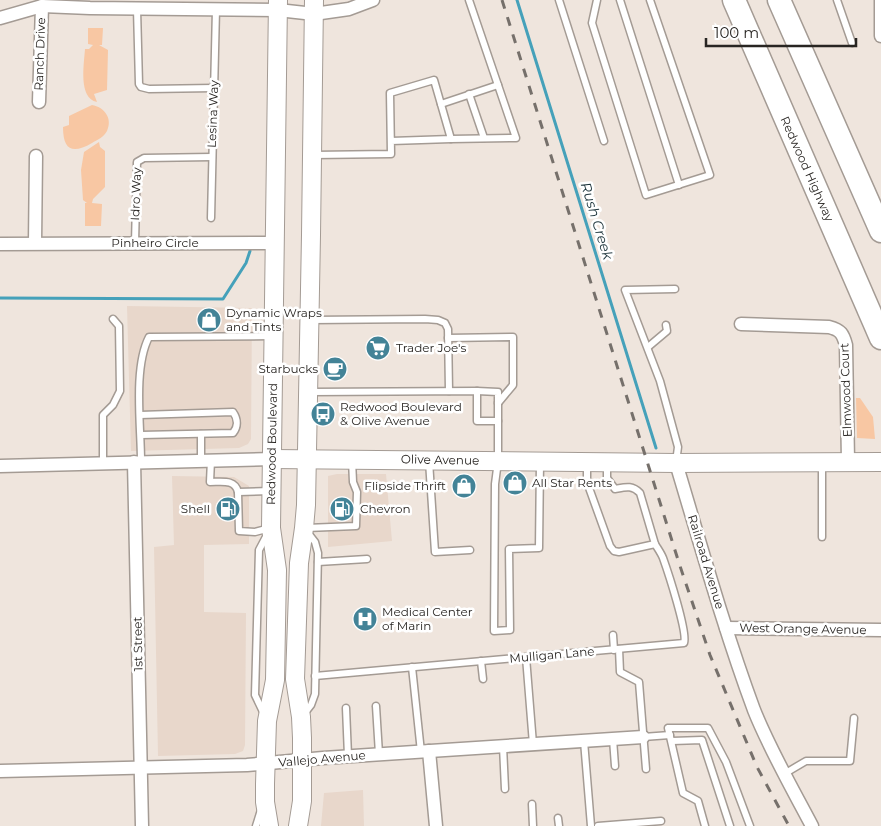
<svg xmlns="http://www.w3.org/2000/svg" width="881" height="826" viewBox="0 0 881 826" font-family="Montserrat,sans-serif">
	<rect width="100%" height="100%" fill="#efe5dd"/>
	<g fill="#e8d7cb">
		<polygon points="127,306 252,308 251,439 248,444 239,448 131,451"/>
		<polygon points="337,474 386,474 392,541 328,547 328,476"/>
		<polygon points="172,476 234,477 249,486 249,544 204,545 204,612 246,613 245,745 243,751 235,754 158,756 154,547 174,545"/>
		<polygon points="363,790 364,826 321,826 324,793"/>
	</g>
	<g fill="#f8c7a3">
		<path d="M 88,28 L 103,28 L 102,45 L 99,45 L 108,50 L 107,90 L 94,94 L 97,102 C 78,98 84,64 85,49 L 89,49 L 93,45 L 88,44 Z"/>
		<path d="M 92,105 C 104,107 113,118 107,131 C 104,137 97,140 92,143 C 73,154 63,151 63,127 L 69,125 L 69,116 Z"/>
		<polygon points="99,142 100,147 105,151 105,187 93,199 92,203 102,204 101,226 85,226 85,203 87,203 83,200 81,170 84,152"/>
		<polygon points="856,398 860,398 873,417 875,439 857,438"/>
	</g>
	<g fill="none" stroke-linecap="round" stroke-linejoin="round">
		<g stroke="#45a1ba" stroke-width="3">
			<polyline points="517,0 656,448"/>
			<polyline points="0,298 223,299 246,263 250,251"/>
		</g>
		<defs>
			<g id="lane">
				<polyline points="559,0 604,141"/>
				<polyline points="597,0 592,23 646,195 710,175 650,0"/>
				<polyline points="620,0 679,185"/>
				<polyline points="837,0 852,43"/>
				<polyline points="137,9 139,84 141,87 149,89 214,88"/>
				<polyline points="469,94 484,138"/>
				<polyline points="441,104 498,85"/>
				<polyline points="451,139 516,138 469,0"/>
				<polyline points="313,155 391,154 390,93 434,80 451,139 391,141"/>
				<polyline points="211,218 216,9"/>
				<polyline points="135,243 137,162 144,158 212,157"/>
				<polyline points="675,289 625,290 660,381 678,447 676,462"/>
				<polyline points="311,320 425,319 438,320 445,323 448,329 449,391"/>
				<polyline points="448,338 513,337 513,385 498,403"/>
				<polyline points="648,347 667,331 666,325"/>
				<polyline points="477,391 498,392 498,421"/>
				<polyline points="310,392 477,391 477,421 498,421 498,461 495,484 494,631 510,630 509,549 539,548 540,462"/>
				<path d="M 140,415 L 233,412 C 238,419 238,427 233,433 L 141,435"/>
				<polyline points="201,460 201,434"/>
				<path d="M 211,460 L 210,482 C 222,482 235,479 238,492 L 239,531 L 255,532 L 270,528"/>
				<path d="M 141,461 C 141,426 133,368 149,337 L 272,336"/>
				<polyline points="429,461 435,552 470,550"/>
				<polyline points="103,463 103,415 113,405 120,391 119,326 113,319"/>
				<path d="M 587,463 L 587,479 L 588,485 L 610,546 L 614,551 L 619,552 L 655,544 L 640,493 C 632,485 626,487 615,489 L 607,478 L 607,464"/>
				<polyline points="822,463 822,537"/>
				<polyline points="238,492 270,491"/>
				<polyline points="306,528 356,526 357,492 353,482 352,460"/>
				<polyline points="318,562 367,559"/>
				<polyline points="613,635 614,650"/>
				<polyline points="619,649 620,672 639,682 646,769"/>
				<polyline points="526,657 533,744"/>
				<polyline points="481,661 483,679"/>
				<polyline points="412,667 421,752"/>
				<path d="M 315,676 L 684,643 C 688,633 668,572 663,558 C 661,553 658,549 655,544"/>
				<polyline points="376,706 379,754"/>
				<polyline points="346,708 348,756"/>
				<polyline points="304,714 311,705 315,694 318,553 315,542 308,533"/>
				<polyline points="265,716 255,695 259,550 268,533"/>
				<polyline points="643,737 670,735"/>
				<polyline points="613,739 615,766"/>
				<polyline points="584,741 591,826"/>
				<polyline points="672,741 702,740 730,826"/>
				<polyline points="503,746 505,789"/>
				<polyline points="784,774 806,761 850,761 854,718"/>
				<polyline points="532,804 533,826"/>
				<polyline points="558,818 559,826"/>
				<polyline points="256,826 261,810"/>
				<polyline points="598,826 661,821"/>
				<polyline points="705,826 698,801 683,793 668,728 708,728 726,762 750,826"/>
			</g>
			<g id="street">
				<polyline points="881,0 881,36"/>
				<polyline points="0,18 42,6 90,8 278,10 314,14 349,9 373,0"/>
				<polyline points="39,102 42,6"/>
				<polyline points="35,243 36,156"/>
				<polyline points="0,244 274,243"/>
				<path d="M 741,324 L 829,327 C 841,330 843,334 846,345 L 848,461"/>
				<polyline points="134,462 142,826"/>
				<path d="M 676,463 C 701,546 724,629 754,710 C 770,750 792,788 812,826"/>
				<polyline points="0,466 272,459"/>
				<polyline points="726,628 881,630"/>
				<polyline points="429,751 436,826"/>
				<polyline points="0,771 247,765 323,758 643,737"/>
			</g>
			<g id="secondary">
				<polyline points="272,459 676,463 881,462"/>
				<polyline points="269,826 265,802 265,784 267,721 275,680 277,570 271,528 278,0"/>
				<polyline points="298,826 302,801 302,738 301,717 295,679 299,563 304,528 306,505 311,235 314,0"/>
			</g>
			<g id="highway">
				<polyline points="734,0 881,338"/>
				<polyline points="779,0 881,231"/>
			</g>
		</defs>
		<use href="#lane" stroke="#a49b94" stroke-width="9"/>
		<use href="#street" stroke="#a49b94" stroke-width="15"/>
		<use href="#secondary" stroke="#a49b94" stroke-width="20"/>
		<use href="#highway" stroke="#a49b94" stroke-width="25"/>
		<use href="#lane" stroke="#fff" stroke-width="6"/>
		<use href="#street" stroke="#fff" stroke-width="12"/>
		<use href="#secondary" stroke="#fff" stroke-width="18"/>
		<use href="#highway" stroke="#fff" stroke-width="22"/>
		<polyline stroke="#76706b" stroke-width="3" stroke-dasharray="9 9" stroke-linecap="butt" points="502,0 679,563 710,655 757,767 789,826"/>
	</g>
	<defs>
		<symbol id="shop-disc" viewBox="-11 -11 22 22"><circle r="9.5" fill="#438397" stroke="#fff"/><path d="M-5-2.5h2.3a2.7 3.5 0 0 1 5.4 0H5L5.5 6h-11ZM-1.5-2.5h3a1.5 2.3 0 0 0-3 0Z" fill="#fff"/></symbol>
		<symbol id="supermarket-disc" viewBox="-11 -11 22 22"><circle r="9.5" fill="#438397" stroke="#fff"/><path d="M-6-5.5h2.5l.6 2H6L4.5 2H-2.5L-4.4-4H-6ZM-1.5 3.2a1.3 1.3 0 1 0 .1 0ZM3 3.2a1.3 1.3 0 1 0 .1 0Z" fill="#fff"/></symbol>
		<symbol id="cafe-disc" viewBox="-11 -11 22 22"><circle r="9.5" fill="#438397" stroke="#fff"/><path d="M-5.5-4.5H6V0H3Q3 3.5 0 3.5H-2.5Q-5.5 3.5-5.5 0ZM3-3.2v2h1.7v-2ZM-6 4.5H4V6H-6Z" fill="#fff"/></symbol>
		<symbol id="bus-disc" viewBox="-11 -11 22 22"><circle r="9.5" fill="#438397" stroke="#fff"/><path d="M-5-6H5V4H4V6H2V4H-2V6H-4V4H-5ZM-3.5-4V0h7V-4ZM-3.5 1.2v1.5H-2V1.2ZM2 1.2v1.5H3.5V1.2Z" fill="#fff"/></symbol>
		<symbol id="fuel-disc" viewBox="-11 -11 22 22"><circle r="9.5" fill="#438397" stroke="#fff"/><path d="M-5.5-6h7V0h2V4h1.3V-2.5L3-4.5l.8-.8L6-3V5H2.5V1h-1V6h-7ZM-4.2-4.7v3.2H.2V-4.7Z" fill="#fff"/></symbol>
		<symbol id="hospital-disc" viewBox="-11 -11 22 22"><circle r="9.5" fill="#438397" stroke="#fff"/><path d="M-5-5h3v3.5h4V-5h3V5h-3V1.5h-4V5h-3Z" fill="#fff"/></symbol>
	</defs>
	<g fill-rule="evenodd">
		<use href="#shop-disc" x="195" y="306" width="28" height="28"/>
		<use href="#supermarket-disc" x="364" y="334" width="28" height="28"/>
		<use href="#cafe-disc" x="321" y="355" width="28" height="28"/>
		<use href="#bus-disc" x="309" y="400" width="28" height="28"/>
		<use href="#shop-disc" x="501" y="469" width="28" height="28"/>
		<use href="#shop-disc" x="450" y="472" width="28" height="28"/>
		<use href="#fuel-disc" x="214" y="495" width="28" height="28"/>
		<use href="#fuel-disc" x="328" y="495" width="28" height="28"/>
		<use href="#hospital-disc" x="351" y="605" width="28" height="28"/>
	</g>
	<g text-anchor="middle" stroke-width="5" stroke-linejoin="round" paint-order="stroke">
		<g font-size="12" fill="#282522" stroke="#fff">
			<text transform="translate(40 54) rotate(-88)" y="4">Ranch Drive</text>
			<text transform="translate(213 114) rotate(-88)" y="4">Lesina Way</text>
			<text transform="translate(807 169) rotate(66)" y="4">Redwood Highway</text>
			<text transform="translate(136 194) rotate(-88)" y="4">Idro Way</text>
			<text x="155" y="247">Pinheiro Circle</text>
			<text transform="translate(846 390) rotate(-92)" y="4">Elmwood Court</text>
			<text transform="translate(272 444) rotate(-89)" y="4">Redwood Boulevard</text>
			<text transform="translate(440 460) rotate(1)" y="4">Olive Avenue</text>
			<text transform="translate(706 562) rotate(73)" y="4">Railroad Avenue</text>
			<text transform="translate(803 629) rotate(1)" y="4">West Orange Avenue</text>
			<text transform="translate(138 644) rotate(-91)" y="4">1st Street</text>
			<text transform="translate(552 655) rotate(-5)" y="4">Mulligan Lane</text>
			<text transform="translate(322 759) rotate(-5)" y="4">Vallejo Avenue</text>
		</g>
		<g font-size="12" fill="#282522" stroke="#fff" text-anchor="start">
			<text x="226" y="317">Dynamic Wraps<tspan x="226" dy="14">and Tints</tspan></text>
			<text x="396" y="352">Trader Joe's</text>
			<text x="318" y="373" text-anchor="end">Starbucks</text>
			<text x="340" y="411">Redwood Boulevard<tspan x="340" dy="14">&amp; Olive Avenue</tspan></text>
			<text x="532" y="487">All Star Rents</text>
			<text x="446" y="490" text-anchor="end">Flipside Thrift</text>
			<text x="210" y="513" text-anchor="end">Shell</text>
			<text x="360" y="513">Chevron</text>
			<text x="382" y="616">Medical Center<tspan x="382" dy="14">of Marin</tspan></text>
		</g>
		<g font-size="14" font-style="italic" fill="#1d343b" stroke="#fff">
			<text transform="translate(597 221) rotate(73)" y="5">Rush Creek</text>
		</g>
	</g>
	<path d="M706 38v8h150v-8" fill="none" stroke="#282522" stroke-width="2.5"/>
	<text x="714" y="38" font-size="15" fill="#282522" stroke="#ffffff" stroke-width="4" paint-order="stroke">100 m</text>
</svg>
